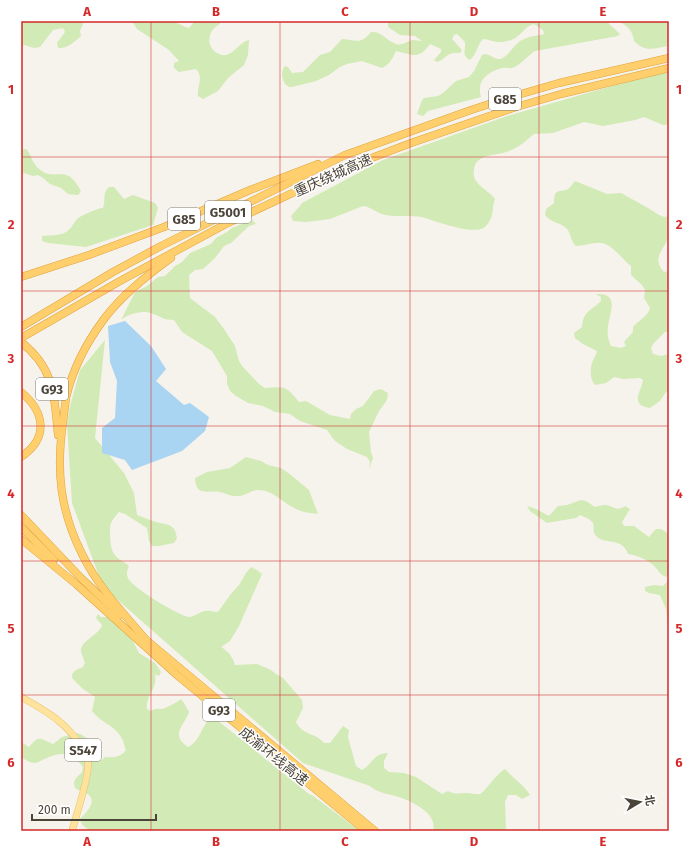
<svg xmlns="http://www.w3.org/2000/svg" width="690" height="852" font-family="'Fira Sans','Noto Sans SC',sans-serif">
	<rect width="100%" height="100%" fill="#f6f3ec"/>
	<g fill="#d2eab5">
		<path d="M21 21H84L80 31 81 36C74 42 67 49 58 48L57 43 65 32 63 28 53 30 40 47 34 48 21 44Z"/>
		<path d="M132 21H174L185 27 189 28 195 21H220V24C206 30 205 51 222 55 233 57 239 42 249 40L248 55 244 65 228 78 218 91 203 99 198 96C197 87 204 77 196 69L179 72 174 68V63L179 61 169 50 137 29Z"/>
		<path d="M389 21C406 21 422 24 438 21H608L609 24 620 34 618 36 535 51C529 54 520 66 512 68 509 69 506 67 502 68 488 72 476 80 481 97L428 111 423 116 417 114 422 100 424 98 438 96 443 93 456 81 469 77 474 71 482 55 486 54C490 55 493 58 498 59 506 60 514 44 522 40 529 36 537 36 544 34L543 30 534 24C524 26 521 37 511 40 505 42 498 43 492 41 489 40 487 39 483 39 477 45 477 54 470 60 461 55 466 50 465 42L457 34 454 35 452 39 462 50 460 53C457 53 455 53 453 53 446 54 443 61 437 62L434 60 441 52V49L430 44C418 60 414 55 396 51 393 58 389 65 382 68L362 61 347 64 340 67 329 75 316 81 292 87H289L285 84C282 78 280 72 285 66L288 67 292 73 303 72 320 55 330 52 342 39C356 40 361 45 371 32 381 31 386 40 394 43 401 47 406 42 412 40 416 40 419 41 422 41L415 36 400 35 388 27V23Z"/>
		<path d="M618 21H669V46C654 48 646 53 634 41 633 31 627 25 618 21Z"/>
		<path d="M669 67V124L663 125 644 117 635 120 603 126 584 122 553 133 534 134C526 141 519 147 509 151 498 156 475 153 474 170 473 174 474 179 477 182 481 188 490 192 495 199 491 210 495 217 485 227 474 236 435 221 422 217 410 215 397 217 385 215 377 213 371 207 363 206L330 219 306 222 293 221 291 216 300 206 302 203 383 160 507 116 661 72Z"/>
		<path d="M26 149C32 155 31 162 39 169 51 179 59 171 69 176 74 179 78 186 81 191L78 195 68 194 61 188 50 184 43 178 38 175 33 176 21 172V150Z"/>
		<path d="M575 181 607 194 621 193 648 208 659 215 664 217 669 216C669 222 670 229 669 235 666 248 650 258 664 272L669 271V332H665L653 344 651 348 653 354 661 356 669 354V391L666 392 660 401 650 408C629 405 641 392 643 380L640 378 623 379 614 377 606 383 595 385C590 380 590 370 592 363 593 359 596 356 597 351L583 344 575 338 574 333 582 327C583 311 591 311 601 301V297L596 294C621 293 609 313 608 327 607 334 608 340 611 346L621 348 626 346 624 342 633 332V327C638 321 649 315 650 308L644 298 645 290 642 285 631 275V266C623 260 611 243 601 243 593 242 585 246 576 246 570 241 572 235 567 229 561 222 550 223 545 215L546 209 554 203C554 187 560 193 568 189 570 188 573 183 575 181Z"/>
		<path d="M109 187H114L124 199 133 195 155 203 158 208 153 225 86 247 48 243 42 241V236C49 235 58 236 64 233 70 231 73 224 77 219 80 216 98 208 103 208 106 200 102 193 109 187Z"/>
		<path d="M252 220 256 224 249 226 231 243 224 246 215 258 203 269 195 270 189 275 190 298 215 317 224 329 235 346 239 361 243 367 259 384 265 388C285 387 285 385 299 402L306 401 330 415 350 419 351 414 356 409 363 406 374 391 381 389 388 393 387 400 379 411 369 432 371 452 373 458 369 469 370 462 367 457 347 449 335 441 327 430 300 421 290 414 275 412 263 406 248 403 236 396 230 391 227 384V376L212 351 182 332 174 320C162 320 163 317 153 314 143 309 128 314 121 320L135 292 147 286 158 277 165 276 175 266 182 262 190 253 211 244 216 238 227 232 232 228Z"/>
		<path d="M105 340 95 438 124 473 134 493 137 515C143 517 149 520 156 522 167 525 175 523 177 538L174 543 159 546H152L149 541 147 528 125 514 119 512C116 515 113 519 111 523 109 529 110 549 114 554 118 560 125 562 129 566 127 571 126 574 128 578 131 587 179 616 189 617 195 617 200 611 206 611 210 610 214 612 218 612L230 595 239 585 246 573 251 567 257 570 262 574 239 626 230 641 221 647C229 652 232 656 235 665L257 664 271 670 276 674 283 678 302 700 303 708 296 722C303 736 315 732 324 743H330L343 726 349 730 348 737 354 759 356 766 362 770C373 764 373 753 388 753L384 761V768L389 772 404 773 416 777 442 794 448 791C455 795 459 793 467 793 471 793 476 795 480 794 485 792 496 774 505 769 512 777 525 786 530 795L522 799 516 795H508L505 802 506 831H433C438 814 414 803 402 798 391 794 379 794 370 786L303 763 103 587 72 503 67 424 70 406 80 370Z"/>
		<path d="M246 457 261 461 268 465 281 468 291 475 309 490 318 514C310 513 301 512 294 508 282 502 273 490 258 490 251 490 245 496 238 496 231 497 226 493 220 492 207 490 196 497 195 478L207 472 230 468Z"/>
		<path d="M581 500 586 501 595 507C598 506 602 505 605 505 614 506 617 512 625 506L630 509 622 522 624 526H634L649 537 656 529H661L669 534V575L666 577C659 574 658 569 652 564 646 559 636 555 628 554 622 535 601 547 594 533 593 530 594 526 593 523L589 519 580 515 576 518 547 523 530 511 527 506 536 509 549 516 558 506 567 505Z"/>
		<polygon points="669,580 669,627 668,627 666,609 660,595 649,593 645,591 645,587 654,585 663,586"/>
		<path d="M98 614 101 617H112L131 637 139 653 155 663 161 672 159 676 155 674C158 689 145 695 147 709L151 711C156 708 157 709 162 709 168 707 176 703 181 699L184 703 189 712C185 725 169 734 188 747 201 741 201 725 212 717L217 720 309 794 312 795 360 831H90C85 827 81 825 80 819 85 814 97 803 89 795 85 792 79 791 75 788 72 779 77 778 82 772L83 767C72 753 62 751 47 758 43 759 40 762 35 763 30 763 26 760 21 757V742L29 747C39 735 39 738 53 744L57 741 62 737 77 733C88 736 98 750 102 760L105 757C113 758 121 757 126 750 124 746 124 741 121 737 115 726 100 722 92 711L95 697 83 689 72 678C72 670 77 670 83 667L85 663C84 659 81 654 81 650 81 641 100 634 102 625L96 618Z"/>
	</g>
	<polygon fill="#a9d4f2" points="125,321 151,346 166,369 156,381 184,405 190,403 209,417 205,431 182,451 132,470 125,460 102,453 102,428 115,418 117,381 110,362 108,326"/>
	<g fill="none" stroke-linecap="round" stroke-linejoin="round">
		<defs>
			<path id="primary" d="M21 697C46 711 72 725 84 753 86 756 88 759 88 762 90 775 76 816 72 831"/>
			<g id="highway">
				<polyline points="21,277 89,255 164,227 250,190 318,164"/>
				<polyline points="21,327 113,272 161,246 345,155 471,110 514,96 559,83 669,58"/>
				<polyline points="21,338 120,281 224,225 348,167 411,143 516,107 561,94 669,68"/>
				<path d="M21 342C55 369 54 395 58 435"/>
				<path d="M21 392C45 412 49 438 21 457"/>
				<polyline points="21,515 81,578 120,615"/>
				<polyline points="21,527 54,560"/>
				<polyline points="21,539 76,584 178,676 366,831"/>
				<polyline points="145,639 375,831"/>
				<path d="M147 641C124 614 98 587 82 554 60 510 56 471 63 422 64 414 65 406 66 398 72 371 87 342 104 319 122 295 146 276 171 258"/>
			</g>
		</defs>
		<use href="#primary" stroke="#e6c16a" stroke-width="7"/>
		<use href="#highway" stroke="#e0a43c" stroke-width="8"/>
		<use href="#primary" stroke="#ffe39c" stroke-width="6"/>
		<use href="#highway" stroke="#ffcf6e" stroke-width="7"/>
	</g>
	<path fill="none" stroke="#d62828" stroke-width="1" stroke-opacity="0.55" d="M151 21V831M280 21V831M410 21V831M539 21V831M21 157H669M21 291H669M21 426H669M21 561H669M21 695H669"/>
	<g text-anchor="middle" stroke-width="3" stroke-linejoin="round" paint-order="stroke">
		<g fill="#fff" stroke="#817c74" stroke-width="1">
			<rect x="489" y="88" width="32" height="22" rx="3"/>
			<rect x="205" y="201" width="46" height="22" rx="3"/>
			<rect x="168" y="208" width="32" height="22" rx="3"/>
			<rect x="36" y="378" width="32" height="22" rx="3"/>
			<rect x="203" y="699" width="32" height="22" rx="3"/>
			<rect x="65" y="739" width="36" height="22" rx="3"/>
		</g>
		<g font-size="13" font-weight="bold" fill="#4b4439">
			<text x="505" y="104">G85</text>
			<text x="228" y="217">G5001</text>
			<text x="184" y="224">G85</text>
			<text x="52" y="394">G93</text>
			<text x="219" y="715">G93</text>
			<text x="83" y="755">S547</text>
		</g>
		<g font-size="14" fill="#4b4439" stroke="#fff">
			<text transform="translate(333 175) rotate(-24)" y="5">重庆绕城高速</text>
			<text transform="translate(274 756) rotate(39)" y="5">成渝环线高速</text>
		</g>
	</g>
	<rect width="690" height="852" fill="none" stroke="#ffffff" stroke-width="44"/>
	<g transform="translate(640 802) rotate(80)" stroke="#ffffff" stroke-width="3" paint-order="stroke">
	<path d="M0-3L7 15L0 10L-7 15Z" fill="#4b4439"/>
	<text y="-6" font-size="11" font-weight="bold" text-anchor="middle" fill="#4b4439">北</text>
	</g>
	<path d="M32 814v6h124v-6" fill="none" stroke="#4b4439" stroke-width="2"/>
	<text x="38" y="814" font-size="12" fill="#4b4439" stroke="#ffffff" stroke-width="3" paint-order="stroke">200 m</text>
	<rect x="22" y="22" width="646" height="808" fill="none" stroke="#d62828" stroke-width="1.5"/>
	<g font-size="13" text-anchor="middle" font-weight="bold" fill="#d62828">
		<text x="87" y="16">A</text>
		<text x="216" y="16">B</text>
		<text x="345" y="16">C</text>
		<text x="474" y="16">D</text>
		<text x="603" y="16">E</text>
		<text x="11" y="94">1</text>
		<text x="679" y="94">1</text>
		<text x="11" y="229">2</text>
		<text x="679" y="229">2</text>
		<text x="11" y="363">3</text>
		<text x="679" y="363">3</text>
		<text x="11" y="498">4</text>
		<text x="679" y="498">4</text>
		<text x="11" y="633">5</text>
		<text x="679" y="633">5</text>
		<text x="11" y="767">6</text>
		<text x="679" y="767">6</text>
		<text x="87" y="846">A</text>
		<text x="216" y="846">B</text>
		<text x="345" y="846">C</text>
		<text x="474" y="846">D</text>
		<text x="603" y="846">E</text>
	</g>
</svg>
